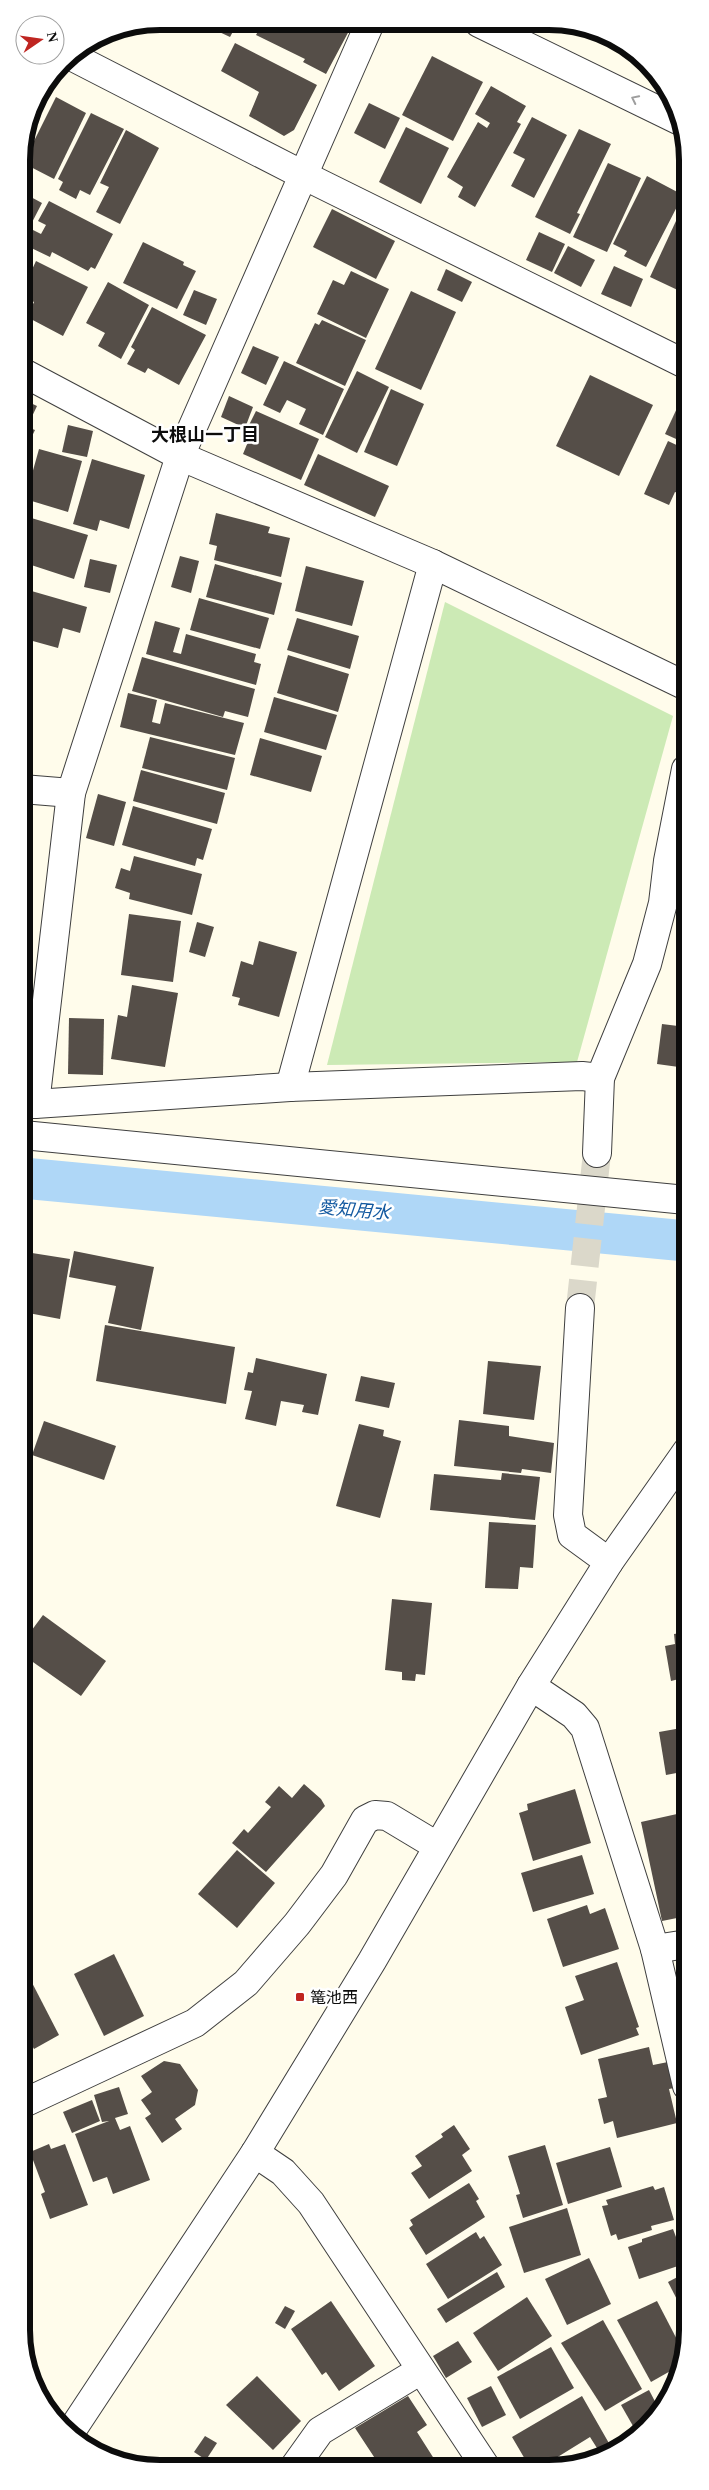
<svg xmlns="http://www.w3.org/2000/svg" width="709" height="2490" font-family="'Times New Roman','Noto Sans JP',serif">
	<rect width="100%" height="100%" fill="#fffceb"/>
	<polygon fill="#cceab5" points="445,602 673,716 577,1062 327,1065"/>
	<g fill="none" stroke-linecap="round" stroke-linejoin="round">
		<polyline stroke="#afd7f7" stroke-width="41" points="23,1178 686,1241"/>
	</g>
	<g fill="#554e48">
		<polygon points="198,22 238,22 230,37"/>
		<polygon points="263,22 348,22 350,29 326,74 303,62 305,59 256,35"/>
		<polygon points="235,43 317,85 294,130 284,136 249,116 259,92 221,71"/>
		<polygon points="432,56 483,82 453,141 402,115"/>
		<polygon points="491,86 526,106 517,122 521,124 475,207 458,197 463,187 447,177 478,122 487,128 490,123 475,114"/>
		<polygon points="39,93 48,98 23,147 35,99"/>
		<polygon points="56,97 86,113 54,179 23,163"/>
		<polygon points="369,103 400,118 385,149 354,133"/>
		<polygon points="91,113 124,129 90,195 80,190 76,199 59,190 63,182 58,179"/>
		<polygon points="532,117 567,135 534,198 511,186 525,159 513,153"/>
		<polygon points="406,127 449,148 421,204 379,182"/>
		<polygon points="579,129 611,144 577,213 580,214 570,234 535,217"/>
		<polygon points="126,130 159,148 120,224 96,212 109,187 100,183"/>
		<polygon points="608,163 641,178 607,252 573,237"/>
		<polygon points="647,176 683,195 646,267 624,256 627,251 613,244"/>
		<polygon points="22,185 32,191 29,196 42,203 26,234 22,232"/>
		<polygon points="49,201 113,234 95,269 91,267 88,271 52,252 50,257 25,245 33,230 41,234 46,225 38,221"/>
		<polygon points="682,208 685,210 684,293 650,277"/>
		<polygon points="332,209 395,241 376,279 313,247"/>
		<polygon points="539,232 565,244 552,272 526,260"/>
		<polygon points="143,242 184,262 183,265 196,271 177,309 123,283"/>
		<polygon points="568,246 595,260 581,287 554,273"/>
		<polygon points="36,261 88,287 63,336 27,317 34,302 22,296 22,291"/>
		<polygon points="614,266 643,279 631,307 601,294"/>
		<polygon points="446,269 472,282 462,302 437,290"/>
		<polygon points="351,271 389,289 366,338 317,314 333,280 344,285"/>
		<polygon points="108,282 149,305 121,359 98,346 105,333 86,323"/>
		<polygon points="194,290 217,299 206,325 183,315"/>
		<polygon points="411,291 456,312 421,390 375,369"/>
		<polygon points="152,307 206,335 179,385 148,368 145,373 127,364 135,350 131,347"/>
		<polygon points="322,320 366,340 345,386 296,363 315,323 319,325"/>
		<polygon points="253,346 279,357 266,385 241,373"/>
		<polygon points="284,361 344,389 323,435 299,424 306,409 287,400 280,413 263,405"/>
		<polygon points="357,371 389,387 357,453 325,437"/>
		<polygon points="590,375 653,405 619,476 556,446"/>
		<polygon points="391,389 424,404 397,466 364,452"/>
		<polygon points="685,391 685,443 665,434"/>
		<polygon points="229,396 253,407 245,428 221,417"/>
		<polygon points="22,399 37,406 27,427 35,430 22,457"/>
		<polygon points="256,411 319,439 301,480 243,454 252,432 247,429"/>
		<polygon points="68,425 93,431 87,457 62,452"/>
		<polygon points="668,441 685,449 686,496 675,492 669,505 644,494"/>
		<polygon points="39,449 82,461 68,512 25,499"/>
		<polygon points="318,454 389,486 375,517 304,485"/>
		<polygon points="92,459 145,475 129,529 100,520 97,531 73,524"/>
		<polygon points="216,513 270,527 268,533 290,538 281,577 214,560 217,546 209,544"/>
		<polygon points="28,517 88,535 74,579 22,562 22,537"/>
		<polygon points="180,556 199,561 191,593 171,587"/>
		<polygon points="90,559 117,565 110,593 84,587"/>
		<polygon points="215,564 282,583 274,615 206,597"/>
		<polygon points="306,566 364,581 352,626 295,611"/>
		<polygon points="28,590 87,607 80,633 63,628 58,648 22,638 22,611"/>
		<polygon points="199,598 269,618 260,649 190,630"/>
		<polygon points="297,618 359,636 350,669 287,650"/>
		<polygon points="155,621 180,628 173,652 181,654 186,634 256,654 254,662 261,664 256,685 146,654"/>
		<polygon points="288,655 349,674 338,712 277,693"/>
		<polygon points="142,657 255,689 248,717 225,711 223,717 132,691"/>
		<polygon points="128,693 157,700 152,722 160,724 165,703 244,723 235,755 120,727"/>
		<polygon points="274,697 337,715 326,750 264,732"/>
		<polygon points="150,737 235,758 227,790 142,768"/>
		<polygon points="260,738 322,756 311,792 250,775"/>
		<polygon points="141,770 225,793 217,824 133,801"/>
		<polygon points="98,794 126,802 114,846 86,838"/>
		<polygon points="133,806 212,829 203,860 197,858 195,866 122,845"/>
		<polygon points="22,842 32,842 30,904 22,904"/>
		<polygon points="134,856 202,874 192,915 129,899 130,893 115,888 121,868 130,871"/>
		<polygon points="129,914 181,921 173,982 121,975"/>
		<polygon points="197,922 214,927 205,957 189,952"/>
		<polygon points="259,941 297,952 279,1017 238,1005 240,998 232,996 241,961 253,965"/>
		<polygon points="132,985 178,993 165,1067 111,1059 118,1015 127,1017"/>
		<polygon points="69,1018 104,1019 103,1075 68,1074"/>
		<polygon points="662,1024 686,1027 686,1068 657,1064"/>
		<polygon points="74,1251 154,1267 141,1330 108,1323 116,1286 69,1277"/>
		<polygon points="32,1253 70,1259 60,1319 23,1312"/>
		<polygon points="105,1325 235,1347 226,1404 96,1381"/>
		<polygon points="256,1358 327,1374 318,1415 302,1412 304,1405 281,1401 276,1426 245,1419 252,1391 244,1390 248,1372 253,1373"/>
		<polygon points="488,1361 541,1366 534,1420 483,1414"/>
		<polygon points="361,1376 395,1383 389,1408 355,1401"/>
		<polygon points="23,1413 31,1414 24,1449 23,1448"/>
		<polygon points="459,1420 509,1426 509,1436 554,1443 551,1473 522,1469 521,1473 454,1466"/>
		<polygon points="44,1421 116,1446 104,1480 32,1455"/>
		<polygon points="359,1424 384,1430 383,1436 401,1441 380,1518 336,1506"/>
		<polygon points="502,1473 540,1477 535,1520 430,1510 434,1474 501,1480"/>
		<polygon points="489,1522 536,1525 533,1568 520,1567 518,1589 485,1588"/>
		<polygon points="392,1599 432,1603 425,1675 416,1674 415,1681 402,1680 402,1672 385,1670"/>
		<polygon points="43,1615 106,1661 81,1696 23,1655 23,1642"/>
		<polygon points="687,1632 687,1716 686,1716 679,1679 671,1681 665,1646 675,1644 674,1634"/>
		<polygon points="687,1727 687,1771 666,1775 659,1732"/>
		<polygon points="304,1784 321,1799 325,1806 266,1872 232,1843 244,1829 248,1833 271,1807 265,1802 279,1786 292,1798"/>
		<polygon points="575,1789 591,1843 533,1861 519,1813 528,1810 527,1804"/>
		<polygon points="686,1812 687,1916 662,1921 641,1822"/>
		<polygon points="237,1850 275,1883 237,1928 198,1894"/>
		<polygon points="582,1855 594,1894 533,1912 521,1873"/>
		<polygon points="587,1905 590,1914 605,1908 619,1949 563,1967 547,1919"/>
		<polygon points="114,1954 144,2016 104,2036 74,1974"/>
		<polygon points="617,1962 639,2027 636,2028 639,2035 581,2055 565,2007 584,2000 575,1976"/>
		<polygon points="27,1973 59,2035 34,2049 24,2032 23,1975"/>
		<polygon points="649,2047 653,2065 668,2062 674,2088 669,2089 677,2123 617,2138 613,2121 604,2124 598,2099 607,2097 598,2059"/>
		<polygon points="164,2061 180,2064 198,2090 195,2105 175,2119 182,2129 162,2143 145,2118 151,2114 141,2100 152,2092 141,2076"/>
		<polygon points="119,2087 128,2114 115,2118 120,2130 130,2126 150,2180 113,2194 107,2177 93,2182 75,2134 109,2121 102,2122 94,2095"/>
		<polygon points="92,2100 100,2121 72,2133 63,2112"/>
		<polygon points="454,2125 470,2149 462,2155 472,2171 429,2199 411,2173 422,2166 415,2156 443,2137 441,2134"/>
		<polygon points="49,2144 51,2149 65,2144 88,2205 50,2219 41,2194 45,2192 30,2152"/>
		<polygon points="545,2145 563,2205 523,2218 516,2195 520,2194 508,2156"/>
		<polygon points="610,2147 622,2187 568,2204 556,2163"/>
		<polygon points="469,2183 479,2199 476,2201 485,2217 426,2255 409,2228 413,2225 410,2220"/>
		<polygon points="653,2186 655,2190 664,2187 674,2220 651,2226 652,2230 618,2240 616,2234 611,2236 602,2206 608,2205 606,2200"/>
		<polygon points="567,2208 581,2255 524,2273 509,2227"/>
		<polygon points="673,2229 676,2237 687,2233 687,2263 639,2279 628,2247 642,2242 642,2239"/>
		<polygon points="476,2232 480,2239 484,2236 502,2265 448,2299 426,2264"/>
		<polygon points="589,2258 611,2304 567,2325 545,2279"/>
		<polygon points="497,2272 505,2287 446,2323 437,2309"/>
		<polygon points="687,2272 687,2319 668,2282"/>
		<polygon points="527,2297 552,2336 498,2371 473,2333"/>
		<polygon points="331,2301 375,2366 339,2391 326,2372 322,2375 291,2329"/>
		<polygon points="657,2301 684,2353 681,2365 651,2382 617,2320"/>
		<polygon points="285,2306 295,2311 285,2329 275,2323"/>
		<polygon points="603,2320 642,2389 605,2411 561,2343"/>
		<polygon points="458,2341 472,2362 446,2378 433,2356"/>
		<polygon points="551,2347 574,2388 520,2419 497,2377"/>
		<polygon points="680,2373 677,2383 674,2388 669,2379"/>
		<polygon points="257,2376 301,2421 273,2450 226,2405"/>
		<polygon points="491,2386 506,2415 482,2427 467,2398"/>
		<polygon points="649,2390 660,2411 653,2422 637,2433 621,2405"/>
		<polygon points="408,2396 427,2425 417,2432 438,2465 380,2466 355,2428"/>
		<polygon points="582,2396 614,2452 602,2456 590,2437 556,2458 560,2466 529,2466 512,2437"/>
		<polygon points="205,2436 217,2443 206,2460 194,2452"/>
	</g>
	<g fill="none" stroke-linecap="round" stroke-linejoin="round">
		<polyline stroke="#dbd8ca" stroke-width="28" stroke-dasharray="28 14" stroke-linecap="butt" points="580,1308 597,1153"/>
		<defs>
			<g id="minor">
				<polyline points="479,23 678,120"/>
				<polyline points="71,56 303,175 685,364"/>
				<polyline points="22,372 180,456 433,564 686,686"/>
				<polyline points="22,789 71,793"/>
				<polyline points="290,1087 433,564"/>
				<polyline points="23,1102 35,1104 290,1087 582,1076 600,1078"/>
				<polyline points="35,1104 71,793 180,456 370,23"/>
				<polyline points="23,1135 686,1200"/>
				<polyline points="597,1153 600,1078 647,964 663,903 668,861 686,769"/>
				<polyline points="580,1308 568,1515 572,1535 609,1562"/>
				<polyline points="531,1686 574,1715 585,1728 655,1949 687,2086"/>
				<polyline points="655,1949 687,1944"/>
				<polyline points="24,2103 195,2023 246,1983 297,1924 334,1875 365,1820 375,1815 387,1816 437,1846"/>
				<polyline points="255,2153 283,2172 311,2203 485,2466"/>
				<polyline points="295,2466 320,2431 421,2370"/>
			</g>
			<polyline id="tertiary" points="70,2433 255,2153 372,1961 531,1686 609,1562 687,1451"/>
		</defs>
		<use href="#minor" stroke="#3f3f3f" stroke-width="30"/>
		<use href="#tertiary" stroke="#3f3f3f" stroke-width="30"/>
		<use href="#minor" stroke="#fff" stroke-width="28"/>
		<use href="#tertiary" stroke="#fff" stroke-width="28"/>
	</g>
	<defs><path id="oneway-chevron" d="M-2-3.5L2.5 0L-2 3.5" fill="none" stroke-width="1.6" stroke-linecap="round" stroke-linejoin="round" transform="scale(1.25)"/></defs>
	<use stroke="#9e9e9e" href="#oneway-chevron" transform="translate(635 99) rotate(-154)"/>
	<rect fill="#bf2521" stroke="#fff" stroke-width="2" x="295" y="1992" width="10" height="10" rx="2.5"/>
	<g text-anchor="middle" stroke-width="5" stroke-linejoin="round" paint-order="stroke">
		<g font-size="16" fill="#0c0c0c" stroke="#fff" text-anchor="start">
			<text x="310" y="2003">篭池西</text>
		</g>
		<g font-size="18" font-weight="bold" fill="#0c0c0c" stroke="#fff">
			<text x="205" y="441">大根山一丁目</text>
		</g>
		<g font-size="18" font-style="italic" fill="#1359a0" stroke="#fff">
			<text transform="translate(354 1210) rotate(5)" y="6">愛知用水</text>
		</g>
	</g>
	<path d="M0 0H709V2490H0ZM160 30H549A130 130 0 0 1 679 160V2330A130 130 0 0 1 549 2460H160A130 130 0 0 1 30 2330V160A130 130 0 0 1 160 30Z" fill="#fff" fill-rule="evenodd"/>
	<path fill="none" stroke="#0c0c0c" stroke-width="6" d="M160 30H549A130 130 0 0 1 679 160V2330A130 130 0 0 1 549 2460H160A130 130 0 0 1 30 2330V160A130 130 0 0 1 160 30Z"/>
	<g transform="translate(40 40) rotate(77)"><circle r="24" fill="#ffffff" stroke="#9e9e9e"/>
	<path d="M0-4L9 19L0 12L-9 19Z" fill="#bf2521"/>
	<text y="-8" font-size="14" font-weight="bold" text-anchor="middle" fill="#0c0c0c">N</text>
	</g>
</svg>
